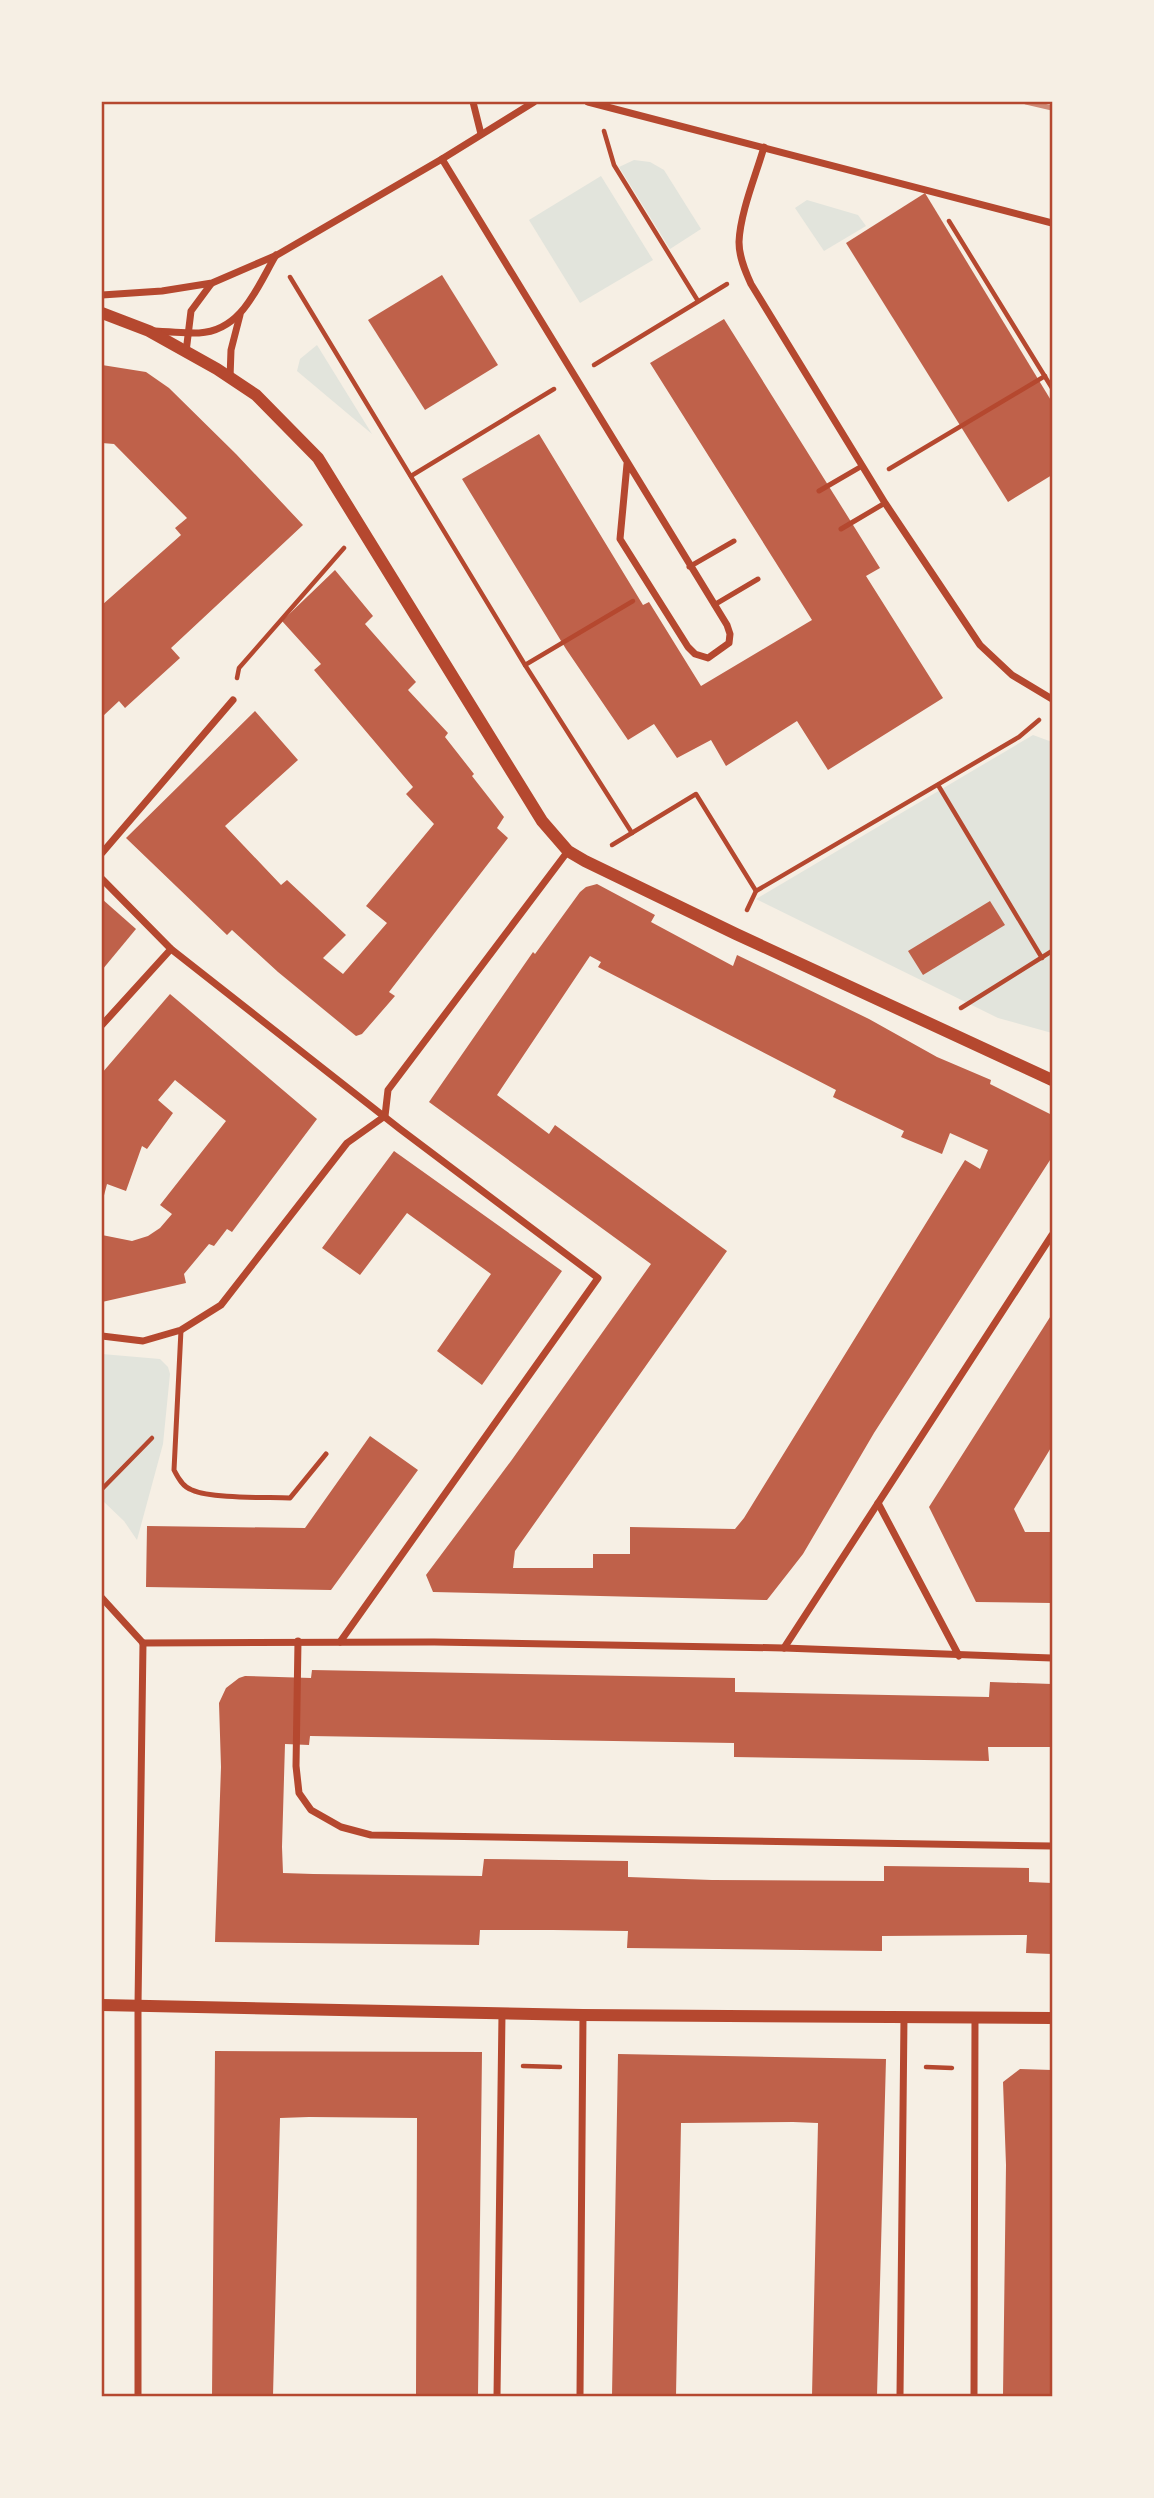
<svg xmlns="http://www.w3.org/2000/svg" width="1154" height="2498" font-family="'Roboto Condensed',sans-serif">
	<rect width="100%" height="100%" fill="#f6efe4"/>
	<g fill="#e2e4dc">
		<polygon points="634,160 650,162 664,170 701,229 670,249 619,167"/>
		<polygon points="601,176 653,260 580,303 529,220"/>
		<polygon points="807,200 858,215 866,226 824,251 795,208"/>
		<polygon points="317,345 372,434 297,371 300,359"/>
		<polygon points="1033,735 1052,742 1052,1033 998,1018 756,899"/>
		<polygon points="102,1354 160,1359 168,1367 170,1374 163,1444 137,1540 124,1521 102,1500"/>
	</g>
	<g fill="#bf614a" fill-rule="evenodd">
		<polygon points="925,193 1052,402 1052,475 1008,502 846,243"/>
		<polygon points="442,275 498,365 425,410 368,320"/>
		<polygon points="724,319 880,568 866,576 943,698 828,770 797,721 726,766 711,740 677,758 654,724 628,740 566,649 462,479 539,434 643,605 649,602 701,686 812,620 650,363"/>
		<polygon points="102,365 146,372 169,388 236,454 303,525 171,648 180,658 125,708 119,701 102,717 102,605 181,535 175,528 187,518 114,444 102,443"/>
		<polygon points="335,570 373,616 365,624 416,682 408,690 448,733 445,737 474,774 472,776 504,817 497,828 508,838 389,992 395,996 362,1034 356,1036 278,972 232,930 227,935 126,838 255,711 298,760 225,826 281,885 287,880 346,935 323,958 343,974 387,923 366,906 434,824 406,794 413,787 314,670 321,664 282,621"/>
		<path d="M597 884 655 915 651 922 733 966 737 955 869 1019 937 1057 991 1080 990 1084 1052 1115V1157L874 1433 803 1554 767 1600 433 1592 426 1575 511 1461 651 1264 429 1102 533 952 535 954 580 892 586 887ZM590 956 601 962 598 967 836 1090 833 1097 904 1131 901 1137 942 1154 950 1133 988 1150 980 1169 965 1160 744 1518 735 1529 630 1527V1554H593V1568H513L515 1551 727 1251 555 1125 549 1134 497 1095Z"/>
		<polygon points="102,899 136,929 102,970"/>
		<polygon points="990,901 1005,925 923,975 908,951"/>
		<polygon points="170,994 317,1119 232,1232 227,1229 214,1246 209,1244 184,1274 186,1283 102,1302 102,1235 132,1241 148,1236 160,1228 172,1214 160,1205 226,1121 175,1080 158,1100 173,1113 147,1149 142,1146 126,1191 107,1184 102,1203 102,1073"/>
		<polygon points="394,1151 562,1271 482,1385 437,1351 491,1274 407,1213 360,1275 322,1248"/>
		<polygon points="1052,1314 1052,1446 1014,1509 1025,1532 1052,1532 1052,1603 976,1602 929,1507"/>
		<polygon points="370,1436 418,1470 331,1590 146,1587 147,1526 305,1528"/>
		<polygon points="312,1670 735,1678 735,1692 989,1697 990,1682 1052,1684 1052,1747 988,1747 989,1761 734,1757 734,1743 310,1736 309,1745 285,1744 282,1847 283,1873 313,1874 482,1876 484,1859 628,1861 628,1877 712,1880 884,1881 884,1866 1029,1868 1029,1882 1052,1883 1052,1954 1026,1953 1027,1935 882,1936 882,1951 627,1948 628,1931 553,1930 480,1930 479,1945 215,1942 221,1767 219,1703 226,1688 239,1678 245,1676 311,1678"/>
		<polygon points="215,2051 482,2052 478,2396 416,2396 417,2118 309,2117 280,2118 273,2396 212,2396"/>
		<polygon points="618,2054 886,2059 877,2396 812,2396 818,2123 793,2122 681,2123 676,2396 612,2396"/>
		<polygon points="1020,2069 1052,2070 1052,2396 1003,2396 1006,2165 1003,2082"/>
	</g>
	<g fill="none" stroke-linecap="round" stroke-linejoin="round">
		<g stroke="#b5482f" stroke-width="4.5">
			<polyline points="604,131 614,165 698,301"/>
			<polyline points="949,221 1052,388"/>
			<polyline points="290,277 525,665 632,833"/>
			<polyline points="594,365 727,284"/>
			<polyline points="889,469 1045,376"/>
			<polyline points="411,476 554,389"/>
			<polyline points="525,665 633,601"/>
			<polyline points="237,678 239,668 344,548"/>
			<polyline points="938,785 1042,958"/>
			<polyline points="612,845 696,794 756,891"/>
			<polyline points="747,910 756,891 1019,737 1039,720"/>
			<polyline points="961,1008 1052,951"/>
			<polyline points="102,1489 152,1438"/>
			<polyline points="523,2066 560,2067"/>
			<polyline points="926,2067 952,2068"/>
		</g>
		<g stroke="#b5482f" stroke-width="5">
			<polyline points="819,491 862,466"/>
			<polyline points="841,529 885,503"/>
			<polyline points="689,567 734,541"/>
			<polyline points="714,605 758,579"/>
			<path d="M181 1330 174 1470C178 1478 183 1487 192 1490 212 1499 266 1497 290 1498L326 1454"/>
		</g>
		<g stroke="#b5482f" stroke-width="7">
			<polyline points="473,102 481,134"/>
			<polyline points="588,102 1052,223"/>
			<path d="M764 147C756 175 740 213 739 242 739 257 745 271 751 284L885 503 980 645 1012 675 1052 699"/>
			<polyline points="442,159 727,625 730,634 729,643 708,658 695,654 688,647 620,539 627,464"/>
			<polyline points="102,295 162,291 212,283 277,255 442,159 534,102"/>
			<path d="M155 331C170 332 185 333 199 333 242 331 257 287 276 255"/>
			<polyline points="186,352 191,311 211,284"/>
			<polyline points="230,378 231,350 240,315"/>
			<polyline points="102,853 233,700"/>
			<polyline points="102,879 171,949 400,1129 598,1278 340,1642"/>
			<polyline points="102,1025 171,949"/>
			<polyline points="102,1336 143,1341 181,1330 221,1305 347,1143 385,1116 388,1090 568,851"/>
			<polyline points="878,1503 959,1656"/>
			<polyline points="102,1598 143,1643"/>
			<polyline points="298,1641 296,1766 299,1793 311,1810 341,1827 371,1835 1052,1846"/>
			<polyline points="143,1643 434,1642 784,1648 1052,1658"/>
			<polyline points="784,1648 1052,1235"/>
			<polyline points="138,2396 138,2005 143,1643"/>
			<polyline points="497,2396 502,2014"/>
			<polyline points="580,2396 583,2015"/>
			<polyline points="900,2396 904,2017"/>
			<polyline points="974,2396 975,2017"/>
		</g>
		<g stroke="#b5482f" stroke-width="12">
			<polyline points="102,313 149,331 217,369 256,395 318,458 542,821 568,851 585,861 736,934 1052,1080"/>
			<polyline points="102,2005 583,2015 1052,2018"/>
		</g>
		<polyline stroke="#cf8b77" stroke-width="5" points="1026,102 1052,108"/>
	</g>
	<rect width="1154" height="2498" fill="none" stroke="#f6efe4" stroke-width="206"/>
	<rect x="103" y="103" width="948" height="2292" fill="none" stroke="#b5482f" stroke-width="2.5"/>
</svg>
